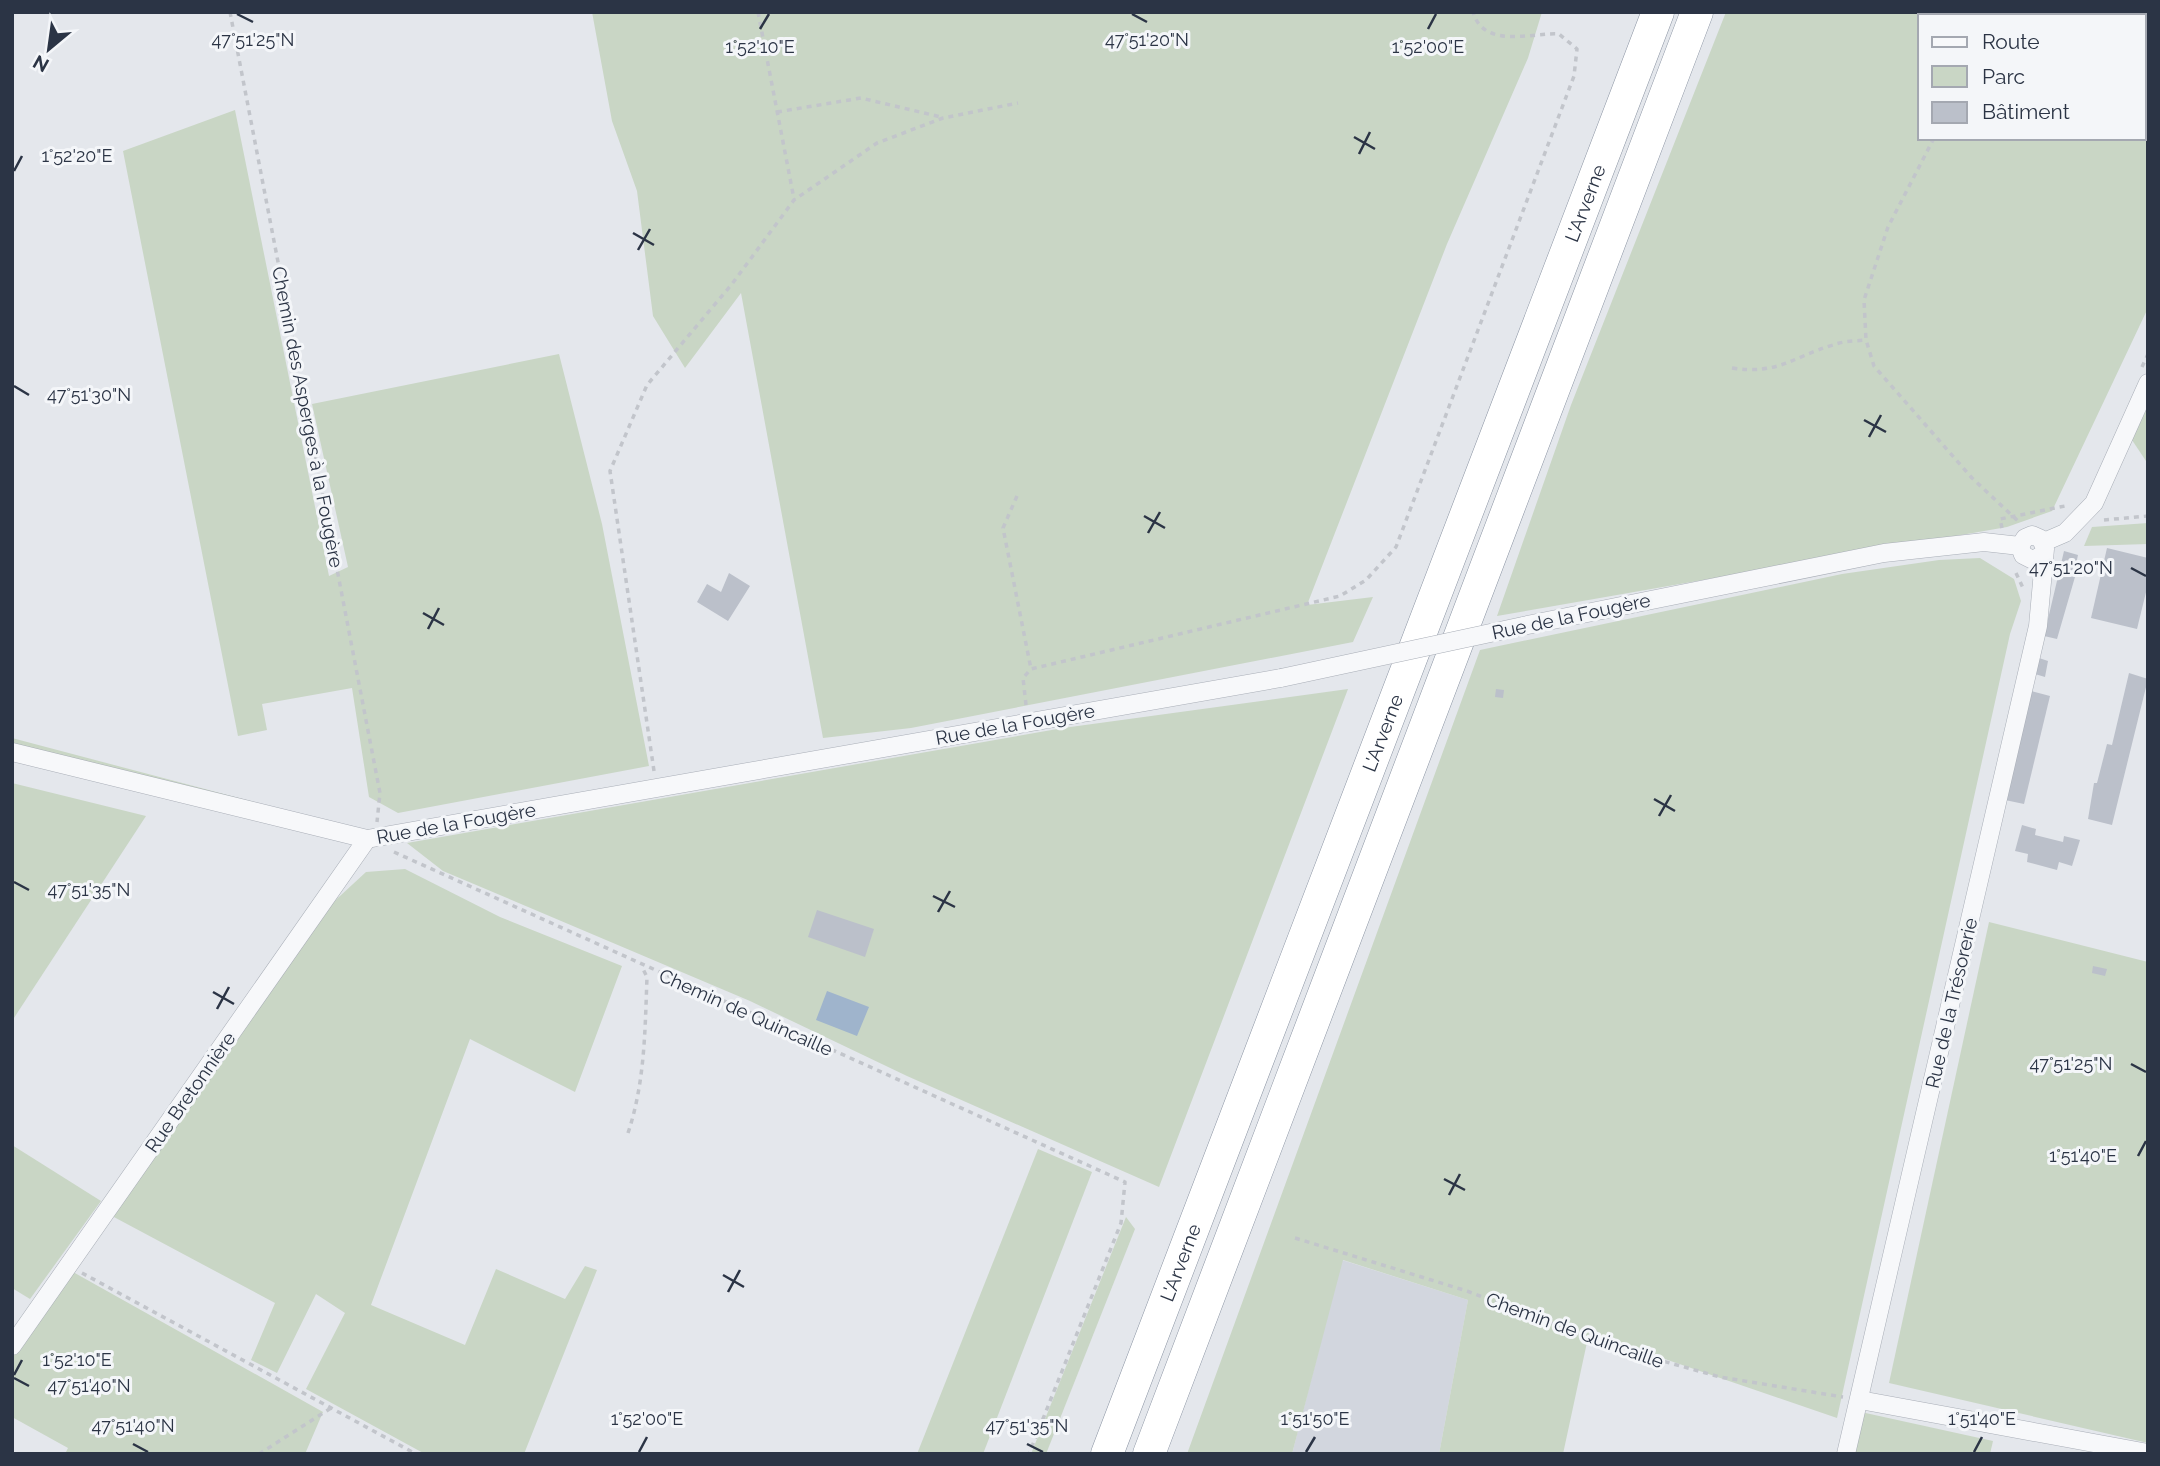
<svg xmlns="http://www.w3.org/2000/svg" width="2160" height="1466" font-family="Raleway,sans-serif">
	<rect width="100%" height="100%" fill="#e4e7ec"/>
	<polygon fill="#d2d6de" points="1342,1260 1468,1300 1439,1454 1292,1454"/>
	<g fill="#c9d6c5" fill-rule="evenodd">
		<polygon points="592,12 1542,12 1528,58 1447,244 1307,605 1373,597 1353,642 911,728 823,738 741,293 685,368 653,316 637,191 612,121"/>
		<path d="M1726 12H2148V308L2052 511 2007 527 1497 616 1571 405ZM1920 16H2144V138H1920Z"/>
		<polygon points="235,110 329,576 348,567 312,404 559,354 602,524 649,766 398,813 369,797 352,688 262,704 267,730 238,736 123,151"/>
		<polygon points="2148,406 2148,464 2132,440"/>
		<polygon points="2148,523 2148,544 2084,546 2092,527"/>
		<polygon points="1980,558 2014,579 2021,601 2010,634 1837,1418 1589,1333 1563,1454 1439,1454 1468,1300 1343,1260 1292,1454 1187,1454 1480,650 1842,574 1939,560"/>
		<polygon points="1348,689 1159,1187 907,1076 750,1001 443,871 407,843 1063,728"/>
		<polygon points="12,738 322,820 12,744"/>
		<polygon points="12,783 146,816 12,1021"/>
		<polygon points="405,869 500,917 622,966 575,1092 470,1039 371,1305 465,1345 496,1269 565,1299 585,1266 597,1270 524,1454 425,1454 306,1389 345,1313 316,1294 277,1373 251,1360 275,1303 112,1216 327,908 366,872"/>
		<polygon points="1989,922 2148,962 2148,1443 1889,1383"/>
		<polygon points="12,1145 101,1201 30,1299 12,1288"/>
		<polygon points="1038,1149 1092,1172 983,1454 917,1454"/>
		<polygon points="1126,1217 1135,1229 1046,1454 1031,1454"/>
		<polygon points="73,1272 323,1412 305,1454 65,1454 68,1448 12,1417 12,1357"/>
		<polygon points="1861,1412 1993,1441 1990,1454 1851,1454"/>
	</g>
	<polygon fill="#9fb4cc" points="827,991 869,1007 857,1036 816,1020"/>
	<g fill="#bbc0ca">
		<polygon points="2107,548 2148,558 2148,584 2137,629 2091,618"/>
		<polygon points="2064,551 2078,555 2075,569 2066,567 2077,570 2057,639 2044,636"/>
		<polygon points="729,573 750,586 728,621 697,602 707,584 721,592"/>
		<polygon points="2039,658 2048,661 2045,677 2035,674"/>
		<polygon points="2129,673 2148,679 2112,825 2088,819 2094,783 2097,783 2107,744 2112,745"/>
		<polygon points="1496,689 1504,690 1503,698 1495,697"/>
		<polygon points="2031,691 2050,696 2024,804 2005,800"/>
		<polygon points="2022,825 2036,829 2035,835 2063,842 2064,836 2080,840 2072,866 2059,862 2057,870 2027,862 2028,854 2015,851"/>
		<polygon points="817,910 874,929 865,957 808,937"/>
		<polygon points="2093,966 2107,969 2105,976 2092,973"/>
	</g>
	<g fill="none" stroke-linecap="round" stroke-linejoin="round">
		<defs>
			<g id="minor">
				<polyline points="2044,542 2065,533 2094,503 2148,383"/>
				<polyline points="1523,626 1884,553 1984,542 2020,546"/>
				<polyline points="12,752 367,839 1281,678"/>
				<polyline points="12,1346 367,839"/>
				<polyline points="1860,1400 2148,1453"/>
				<polyline points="1846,1454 2038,626 2045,549 2041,539 2032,535 2025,538 2020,546 2023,555 2033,560 2042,555 2045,549"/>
			</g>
			<g id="motorway">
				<path id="s1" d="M1107 1454 1658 12"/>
				<polyline points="1149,1454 1697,12"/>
			</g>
		</defs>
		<use href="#minor" stroke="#a9aeb7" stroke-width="19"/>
		<use href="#motorway" stroke="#8b94a3" stroke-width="33"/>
		<g stroke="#c2c5cb" stroke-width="3.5" stroke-dasharray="5 5" stroke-linecap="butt">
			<polyline points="230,12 380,793 377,822"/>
			<polyline points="758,12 794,199"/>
			<polyline points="1996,16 1997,12"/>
			<polyline points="777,112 861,98 941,117"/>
			<polyline points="1934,138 1888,227 1864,300 1866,340 1874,366 1972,478 2018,521"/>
			<polyline points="2142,367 2148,354"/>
			<path d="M1732 368C1779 375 1792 357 1833 345 1843 341 1855 341 1866 340"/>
			<polyline points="1017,496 1003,528 1031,669"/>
			<polyline points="2104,520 2148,516"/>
			<polyline points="2002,528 2000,519 2065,506"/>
			<polyline points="2016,573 2023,588"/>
			<path d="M1026 705 1023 678 1031 669 1340 596 1366 580 1396 547 1574 76 1577 49 1559 34C1533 32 1484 50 1473 12"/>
			<polyline points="654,771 610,471 647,385 732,284 794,200 877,143 943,118 1018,103"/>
			<polyline points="394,852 1125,1182 1121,1223 1029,1454"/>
			<path d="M628 1133C645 1082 645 1030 647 977L642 967"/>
			<polyline points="1295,1238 1467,1291 1616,1348 1720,1377 1843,1397"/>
			<polyline points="82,1273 416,1454"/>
			<polyline points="259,1454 331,1408"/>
		</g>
		<use href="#minor" stroke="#f7f8fa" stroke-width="18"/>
		<use href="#motorway" stroke="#fff" stroke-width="32"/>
		<defs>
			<polyline id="minor-bridge" points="1281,678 1523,626"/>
		</defs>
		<use href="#minor-bridge" stroke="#a9aeb7" stroke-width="19" stroke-linecap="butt"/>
		<use href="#minor-bridge" stroke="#f7f8fa" stroke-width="18"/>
	</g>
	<path fill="none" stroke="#2b3445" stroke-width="2.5" d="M237 14 253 22M1132 14 1147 22M760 29 769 14M1428 29 1436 14M1354 137 1375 149M1359 154 1370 132M14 171 22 156M633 233 654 245M638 250 650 229M14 386 29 395M1864 420 1886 432M1869 437 1881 415M1144 516 1165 528M1148 533 1160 512M2131 568 2146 576M423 613 444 625M428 629 439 608M1654 799 1675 811M1659 816 1671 795M14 882 29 890M933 896 955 907M938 912 950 891M213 992 234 1004M217 1009 229 987M2131 1064 2146 1072M2138 1156 2146 1141M1444 1179 1465 1190M1449 1195 1460 1174M723 1275 744 1287M728 1292 740 1270M14 1375 22 1360M14 1378 29 1386M133 1444 148 1452M1027 1444 1043 1452M639 1452 647 1437M1306 1452 1315 1437M1974 1452 1982 1437"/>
	<g text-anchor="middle" stroke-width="6" stroke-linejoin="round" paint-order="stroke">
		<g font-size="19" fill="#2b3445" stroke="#f4f6f9">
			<text dy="7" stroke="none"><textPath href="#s1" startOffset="1339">L'Arverne</textPath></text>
			<text transform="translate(308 417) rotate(79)" y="7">Chemin des Asperges à la Fougère</text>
			<text transform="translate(1571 616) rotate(-12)" y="7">Rue de la Fougère</text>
			<text transform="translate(1015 724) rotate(-10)" y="7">Rue de la Fougère</text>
			<text dy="7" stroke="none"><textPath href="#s1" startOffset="772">L'Arverne</textPath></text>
			<text transform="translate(456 823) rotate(-10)" y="7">Rue de la Fougère</text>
			<text transform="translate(1951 1003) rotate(-77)" y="7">Rue de la Trésorerie</text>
			<text transform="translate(746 1012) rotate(24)" y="7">Chemin de Quincaille</text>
			<text transform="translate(190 1092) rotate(-55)" y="7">Rue Bretonnière</text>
			<text dy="7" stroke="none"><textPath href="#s1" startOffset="205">L'Arverne</textPath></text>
			<text transform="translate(1575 1330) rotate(20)" y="7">Chemin de Quincaille</text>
		</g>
	</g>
	<g font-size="18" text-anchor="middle" fill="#2b3445" stroke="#f4f6f9" stroke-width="6" stroke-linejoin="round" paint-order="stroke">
		<text x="1147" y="46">47°51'20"N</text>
		<text x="253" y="46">47°51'25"N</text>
		<text x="760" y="53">1°52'10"E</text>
		<text x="1428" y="53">1°52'00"E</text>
		<text x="77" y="162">1°52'20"E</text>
		<text x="89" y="401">47°51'30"N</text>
		<text x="2071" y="574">47°51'20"N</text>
		<text x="89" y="896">47°51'35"N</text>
		<text x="2071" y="1070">47°51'25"N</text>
		<text x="2083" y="1162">1°51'40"E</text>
		<text x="77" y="1366">1°52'10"E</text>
		<text x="89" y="1392">47°51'40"N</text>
		<text x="647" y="1425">1°52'00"E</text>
		<text x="1315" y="1425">1°51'50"E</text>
		<text x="1982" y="1425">1°51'40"E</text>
		<text x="133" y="1432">47°51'40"N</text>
		<text x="1027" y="1432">47°51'35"N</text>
	</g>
	<rect width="2160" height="1466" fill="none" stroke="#2b3445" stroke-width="28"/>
	<rect x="1918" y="14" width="228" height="126" fill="#f4f6f9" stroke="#a4a8b1" stroke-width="2"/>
	<rect x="1932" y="37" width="35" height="10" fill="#f7f8fa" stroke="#a4a8b1" stroke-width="2"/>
	<text x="1982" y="49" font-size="21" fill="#2b3445">Route</text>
	<rect x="1932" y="66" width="35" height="21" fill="#c9d6c5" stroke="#a4a8b1" stroke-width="2"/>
	<text x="1982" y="84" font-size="21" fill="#2b3445">Parc</text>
	<rect x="1932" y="102" width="35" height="21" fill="#bbc0ca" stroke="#a4a8b1" stroke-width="2"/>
	<text x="1982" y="119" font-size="21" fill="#2b3445">Bâtiment</text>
	<g transform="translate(49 49) rotate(209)" stroke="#f4f6f9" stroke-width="5" paint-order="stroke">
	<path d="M0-5L12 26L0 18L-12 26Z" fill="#2b3445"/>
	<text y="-10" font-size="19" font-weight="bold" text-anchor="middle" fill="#2b3445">N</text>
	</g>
</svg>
